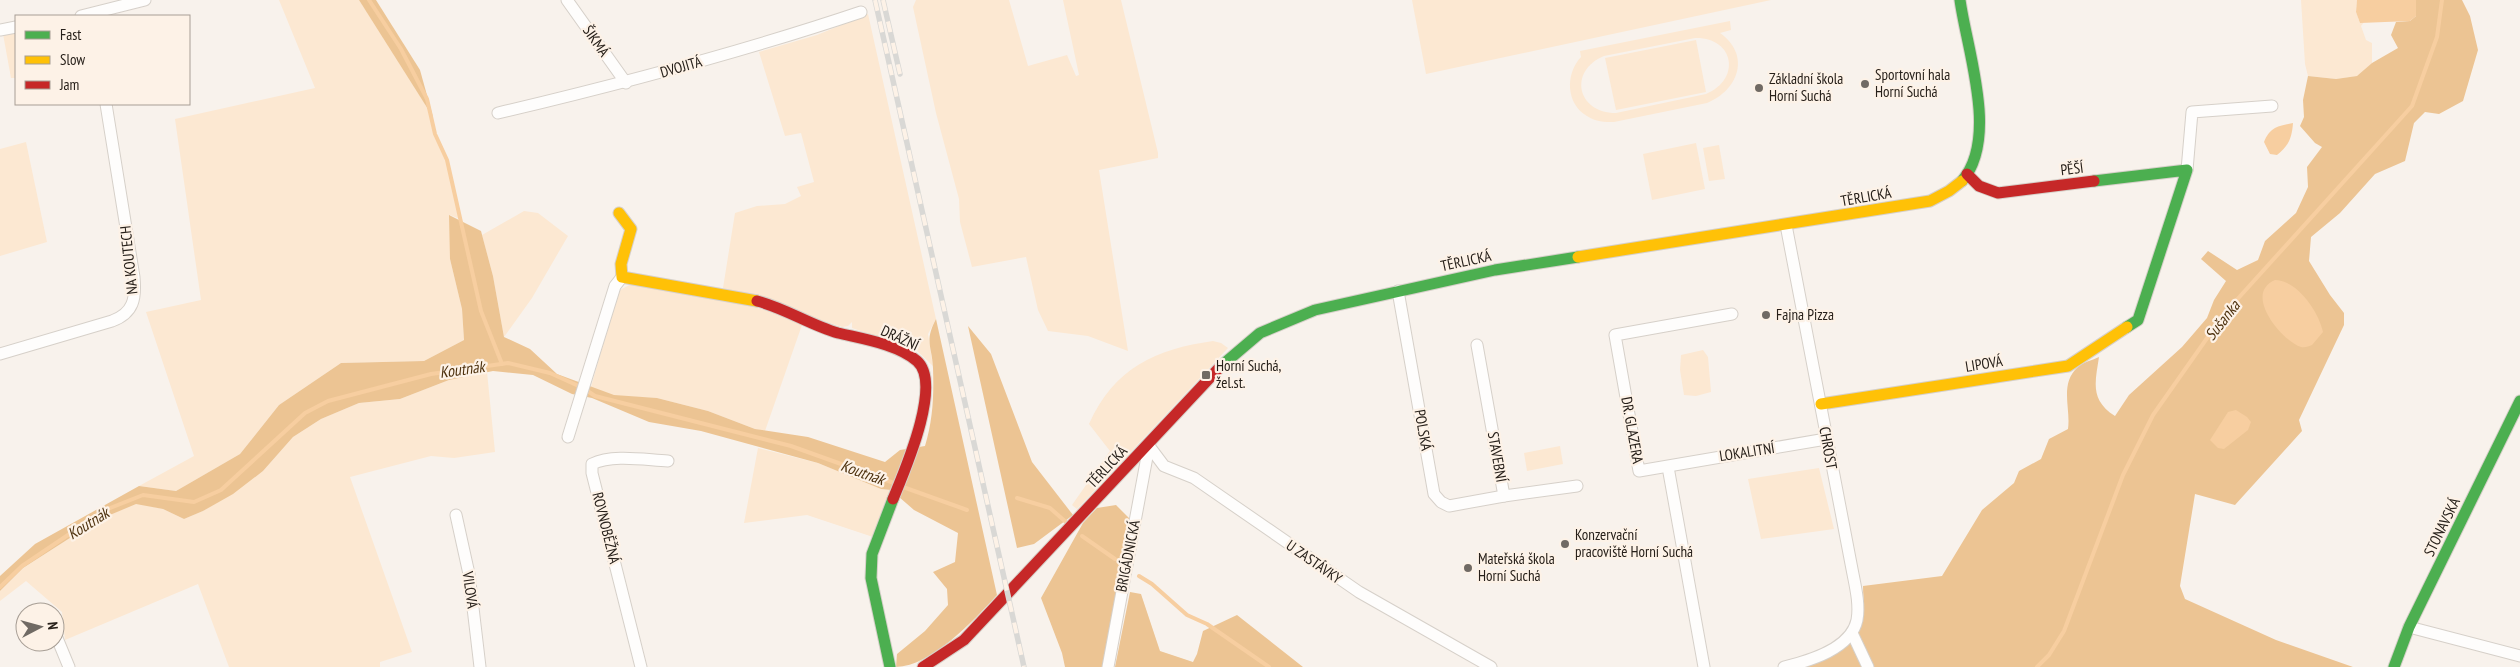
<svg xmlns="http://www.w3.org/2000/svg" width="2520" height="667" font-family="'PT Sans Narrow',sans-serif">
	<rect width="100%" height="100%" fill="#f8f2ec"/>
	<g fill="#fce8d2" fill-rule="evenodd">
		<polygon points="279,0 359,0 427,99 435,134 447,160 460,219 450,215 450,259 462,309 464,340 424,361 341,363 279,405 240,454 176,491 139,486 194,456 146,312 201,300 175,119 315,88"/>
		<polygon points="916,0 1009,0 1028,66 1067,55 1076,76 1079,75 1063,0 1121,0 1158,153 1158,158 1099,170 1128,351 1088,336 1048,331 1038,310 1026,257 972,267 960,222 959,199 936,113 913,7"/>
		<polygon points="1412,0 1771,0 1426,74"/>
		<polygon points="2301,0 2357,0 2356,12 2360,23 2364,22 2361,26 2366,40 2372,43 2372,63 2358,76 2336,79 2308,76 2305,64"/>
		<polygon points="868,14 936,319 928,334 933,366 915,349 852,328 852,322 848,326 842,327 723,288 735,213 757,206 785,204 801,196 797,187 814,182 801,133 785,136 759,52 817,35"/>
		<path d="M1730 21 1731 30 1720 33C1751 55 1739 90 1707 103L1614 122C1604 122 1596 122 1587 116 1566 104 1565 74 1581 57L1580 51ZM1695 38C1734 37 1742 79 1706 94L1616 113C1577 113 1568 71 1604 56Z"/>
		<polygon points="16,32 16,78 11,78 3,34"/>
		<polygon points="1696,40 1706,92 1616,110 1605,58"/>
		<polygon points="26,142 47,242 0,256 0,149"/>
		<polygon points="1696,143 1705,189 1652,200 1643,154"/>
		<polygon points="1719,145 1725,179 1709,181 1703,148"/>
		<polygon points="524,211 538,213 568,236 532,298 504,337 493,276 482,235"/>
		<polygon points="635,282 729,299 803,322 765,431 755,429 708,411 657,398 614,396 591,387 618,291"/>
		<path d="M1213 341 1221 343 1228 348 1077 509 1072 505 1110 451 1089 424C1114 368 1156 349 1213 341Z"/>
		<polygon points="1703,350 1708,357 1711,392 1696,396 1684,395 1680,370 1681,355"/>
		<polygon points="487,372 495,452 454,458 431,456 350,477 412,652 380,662 380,667 229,667 198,584 65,640 62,612 26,581 0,601 0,591 23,568 98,520 136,503 163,509 184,519 203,511 263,471 293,437 321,419 359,403 400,399 449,380"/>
		<polygon points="1560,446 1563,464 1527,471 1524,453"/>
		<polygon points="758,448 818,463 881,489 891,490 873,537 807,515 744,523"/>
		<polygon points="1819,468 1834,529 1761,539 1748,479"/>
	</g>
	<g fill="#ecc493">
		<polygon points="359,0 376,0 420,70 433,117"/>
		<path d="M2416 0H2462L2470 16 2478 50 2463 101 2439 114 2425 112 2414 123 2405 161 2375 174 2340 213 2311 237 2309 261 2330 295 2344 313V325L2299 420 2302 431 2235 505 2195 494 2180 586 2185 599 2276 640 2353 667H1802C1828 661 1857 645 1863 617 1865 608 1863 596 1863 586L1942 576 1982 510 2014 483 2019 471 2041 459 2049 439 2068 429C2071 408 2059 384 2078 367 2083 362 2093 360 2099 357 2095 383 2090 400 2115 416L2129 395 2182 347 2207 318 2214 300 2226 281 2201 259 2208 251 2237 270 2258 260 2265 241 2296 213 2308 187 2307 167 2322 147 2315 143 2300 126 2304 117 2303 100 2308 76 2336 79 2357 76 2372 63 2398 48 2391 35 2396 22 2410 21 2416 16Z"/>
		<path d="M449 215 481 231 493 276 504 337 530 349 557 374 614 395 657 398 708 411 755 429 808 437 885 462 900 450 925 446C933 420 934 395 933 368 932 345 924 342 936 319L997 595C974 620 932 666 896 667L897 654 925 631 948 605 947 589 933 572 955 562 958 533 914 510 891 490 881 489 818 463 701 431 649 422 592 398 572 394 533 375 493 371 449 380 400 399 359 403 321 419 293 437 263 471 233 494 203 511 184 519 163 509 136 504 98 520 23 568 0 591V576L35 544 139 486 176 491 240 454 279 405 341 363 424 361 464 340 462 309 450 259Z"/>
		<polygon points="968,326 991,354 1032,462 1073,515 1034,544 1017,548"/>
		<polygon points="1116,505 1130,519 1104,667 1065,667 1062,653 1041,598 1083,523 1097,508"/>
		<polygon points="1130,592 1141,594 1160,651 1193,662 1197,654 1203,631 1237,615 1303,667 1115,667"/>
	</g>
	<g fill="#f7cea0">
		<polygon points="2357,0 2416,0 2416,16 2410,21 2360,23 2356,12"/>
		<path d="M2293 123C2292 137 2289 146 2277 155L2270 154 2264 142C2270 127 2278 126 2293 123Z"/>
		<path d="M2275 280C2297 280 2319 312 2323 332L2312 345C2309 346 2305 348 2301 347 2283 342 2242 294 2275 280Z"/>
		<polygon points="2236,410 2247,417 2251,422 2248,430 2224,449 2218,448 2210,440 2228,412"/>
	</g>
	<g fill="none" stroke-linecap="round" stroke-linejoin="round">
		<g stroke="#f7cea0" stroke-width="4">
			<polyline points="369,0 401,49 427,99 435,134 447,160 481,311 502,364"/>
			<polyline points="903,487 967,510"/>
			<polyline points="1017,498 1050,508 1067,523"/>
			<polyline points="1082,536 1115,559"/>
			<polyline points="1139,576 1152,584 1187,615 1207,624 1269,667"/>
			<polyline points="0,587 22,566 105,510 143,495 194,502 221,490 305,413 328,401 431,374 508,363 550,373 583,388 595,396 791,446 894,483"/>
			<polyline points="2037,667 2049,655 2064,631 2123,475 2153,415 2224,314 2412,106 2437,37 2442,0"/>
		</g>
		<defs>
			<g id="street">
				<polyline points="567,0 626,83"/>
				<polyline points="81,16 145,0"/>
				<polyline points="0,30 16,27"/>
				<path d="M498 113C621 84 742 52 861 12"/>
				<polyline points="2187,170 2192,112 2272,106"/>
				<polyline points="1398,291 1434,494 1441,502 1449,506 1504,496"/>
				<polyline points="1732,314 1615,335 1639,471 1826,439"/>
				<polyline points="1477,345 1504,496 1577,486"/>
				<path d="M0 354 112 321C134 313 136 298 134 277L106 104"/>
				<polyline points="568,437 615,286 622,277"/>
				<polyline points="1149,446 1164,466 1194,478 1359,592 1491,667"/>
				<polyline points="1668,467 1704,667"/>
				<polyline points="456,515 469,574 480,667"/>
				<polyline points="2409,627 2520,656"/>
				<polyline points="1852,633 1868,667"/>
				<polyline points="57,638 69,667"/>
				<path d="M641 667 592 473V464C613 454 645 460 668 461"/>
				<polyline points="1108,667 1149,446"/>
				<path d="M1784 667C1809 661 1851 649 1857 620 1860 604 1855 585 1852 569L1786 225"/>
			</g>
			<g id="fast">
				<path d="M1960 0C1967 51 1999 138 1962 181"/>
				<polyline points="2094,181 2187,170 2138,320 2127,327"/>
				<polyline points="1220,367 1260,333 1315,310 1495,270 1578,257"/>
				<polyline points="890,667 871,578 872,554 893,499"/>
				<polyline points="2394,667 2409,627 2520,401"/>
			</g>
			<g id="slow">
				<polyline points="619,213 631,229 621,264 622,277 757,301"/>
				<polyline points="1578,257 1930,201 1949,191 1962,181"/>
				<polyline points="1821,404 2068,366 2127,327"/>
			</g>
			<g id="jam">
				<polyline points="1967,174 1979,186 1998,193 2094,181"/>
				<path d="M757 301C785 308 810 325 838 333 863 339 897 344 917 361 943 384 904 472 893 499"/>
				<polyline points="923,667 964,640 1220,367"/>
			</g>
		</defs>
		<use href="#street" stroke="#d6d0c9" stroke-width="13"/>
		<use href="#fast" stroke="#d6d0c9" stroke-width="13"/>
		<use href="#slow" stroke="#d6d0c9" stroke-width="13"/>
		<use href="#jam" stroke="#d6d0c9" stroke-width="13"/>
		<use href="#street" stroke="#fefdfc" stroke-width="11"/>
		<use href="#fast" stroke="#4caf50" stroke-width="11"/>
		<use href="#slow" stroke="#ffc107" stroke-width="11"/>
		<use href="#jam" stroke="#c62828" stroke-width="11"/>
		<defs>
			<g id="rail">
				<polyline points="875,0 1024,667"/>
				<polyline points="883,0 900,74"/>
			</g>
		</defs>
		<use href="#rail" stroke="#d9d8d5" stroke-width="5.5"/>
		<use href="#rail" stroke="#fdf2e7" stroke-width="4" stroke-dasharray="11" stroke-linecap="butt"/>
	</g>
	<g fill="#706a64" stroke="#fdf2e7" stroke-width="2">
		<circle cx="1865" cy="84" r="5"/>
		<circle cx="1759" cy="88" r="5"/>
		<circle cx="1766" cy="315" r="5"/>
		<rect x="1201" y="370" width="10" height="10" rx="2.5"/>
		<circle cx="1565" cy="544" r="5"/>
		<circle cx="1468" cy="568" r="5"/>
	</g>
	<g text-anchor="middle" stroke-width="4.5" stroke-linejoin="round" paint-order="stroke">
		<g font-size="15" fill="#27201a" stroke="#fdf2e7">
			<text transform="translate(596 41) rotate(55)" y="5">ŠIKMÁ</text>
			<text transform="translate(681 67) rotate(-16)" y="5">DVOJITÁ</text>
			<text transform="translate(2072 169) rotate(-7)" y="5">PĚŠÍ</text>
			<text transform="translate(1866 197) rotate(-10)" y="5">TĚRLICKÁ</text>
			<text transform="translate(129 260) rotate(-96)" y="5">NA KOUTECH</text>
			<text transform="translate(1466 261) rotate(-12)" y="5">TĚRLICKÁ</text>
			<text transform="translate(900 338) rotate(25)" y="5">DRÁŽNÍ</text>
			<text transform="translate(1984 364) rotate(-9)" y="5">LIPOVÁ</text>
			<text transform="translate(1423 430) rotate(80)" y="5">POLSKÁ</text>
			<text transform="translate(1632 430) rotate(80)" y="5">DR. GLAZERA</text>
			<text transform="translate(1828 448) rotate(80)" y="5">CHROST</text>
			<text transform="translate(1747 452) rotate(-9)" y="5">LOKALITNÍ</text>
			<text transform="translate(1497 457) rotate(80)" y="5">STAVEBNÍ</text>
			<text transform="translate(1107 467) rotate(-47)" y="5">TĚRLICKÁ</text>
			<text transform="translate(2442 527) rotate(-64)" y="5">STONAVSKÁ</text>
			<text transform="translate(606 528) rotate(76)" y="5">ROVNOBĚŽNÁ</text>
			<text transform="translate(1128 556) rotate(-79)" y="5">BRIGÁDNICKÁ</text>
			<text transform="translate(1314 562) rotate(35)" y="5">U ZASTÁVKY</text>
			<text transform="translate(470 590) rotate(82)" y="5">VILOVÁ</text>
		</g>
		<g font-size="15" fill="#27201a" stroke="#fdf2e7" text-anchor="start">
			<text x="1875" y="80">Sportovní hala<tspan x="1875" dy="17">Horní Suchá</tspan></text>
			<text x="1769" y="84">Základní škola<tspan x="1769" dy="17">Horní Suchá</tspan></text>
			<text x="1776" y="320">Fajna Pizza</text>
			<text x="1216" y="371">Horní Suchá,<tspan x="1216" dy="17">žel.st.</tspan></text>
			<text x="1575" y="540">Konzervační<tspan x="1575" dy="17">pracoviště Horní Suchá</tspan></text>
			<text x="1478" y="564">Mateřská škola<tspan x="1478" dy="17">Horní Suchá</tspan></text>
		</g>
		<g font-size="16" font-style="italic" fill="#4e320f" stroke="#fdf2e7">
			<text transform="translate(2222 320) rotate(-52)" y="6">Sušanka</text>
			<text transform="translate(462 369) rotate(-8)" y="6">Koutnák</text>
			<text transform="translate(863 472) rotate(20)" y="6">Koutnák</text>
			<text transform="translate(88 523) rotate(-32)" y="6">Koutnák</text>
		</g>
	</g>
	<rect x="15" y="15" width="175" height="90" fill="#fdf2e7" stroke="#a79e95"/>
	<rect x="25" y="31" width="25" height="8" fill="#4caf50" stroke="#a79e95"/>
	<text x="60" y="40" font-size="15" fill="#27201a">Fast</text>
	<rect x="25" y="56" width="25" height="8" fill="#ffc107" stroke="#a79e95"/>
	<text x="60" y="65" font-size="15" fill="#27201a">Slow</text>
	<rect x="25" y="81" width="25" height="8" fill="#c62828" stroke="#a79e95"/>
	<text x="60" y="90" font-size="15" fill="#27201a">Jam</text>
	<g transform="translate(40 627) rotate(84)"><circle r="24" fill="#fdf2e7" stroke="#a79e95"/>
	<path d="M0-4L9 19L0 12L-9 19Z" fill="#706a64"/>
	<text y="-8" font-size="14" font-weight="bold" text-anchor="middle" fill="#27201a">N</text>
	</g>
</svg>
